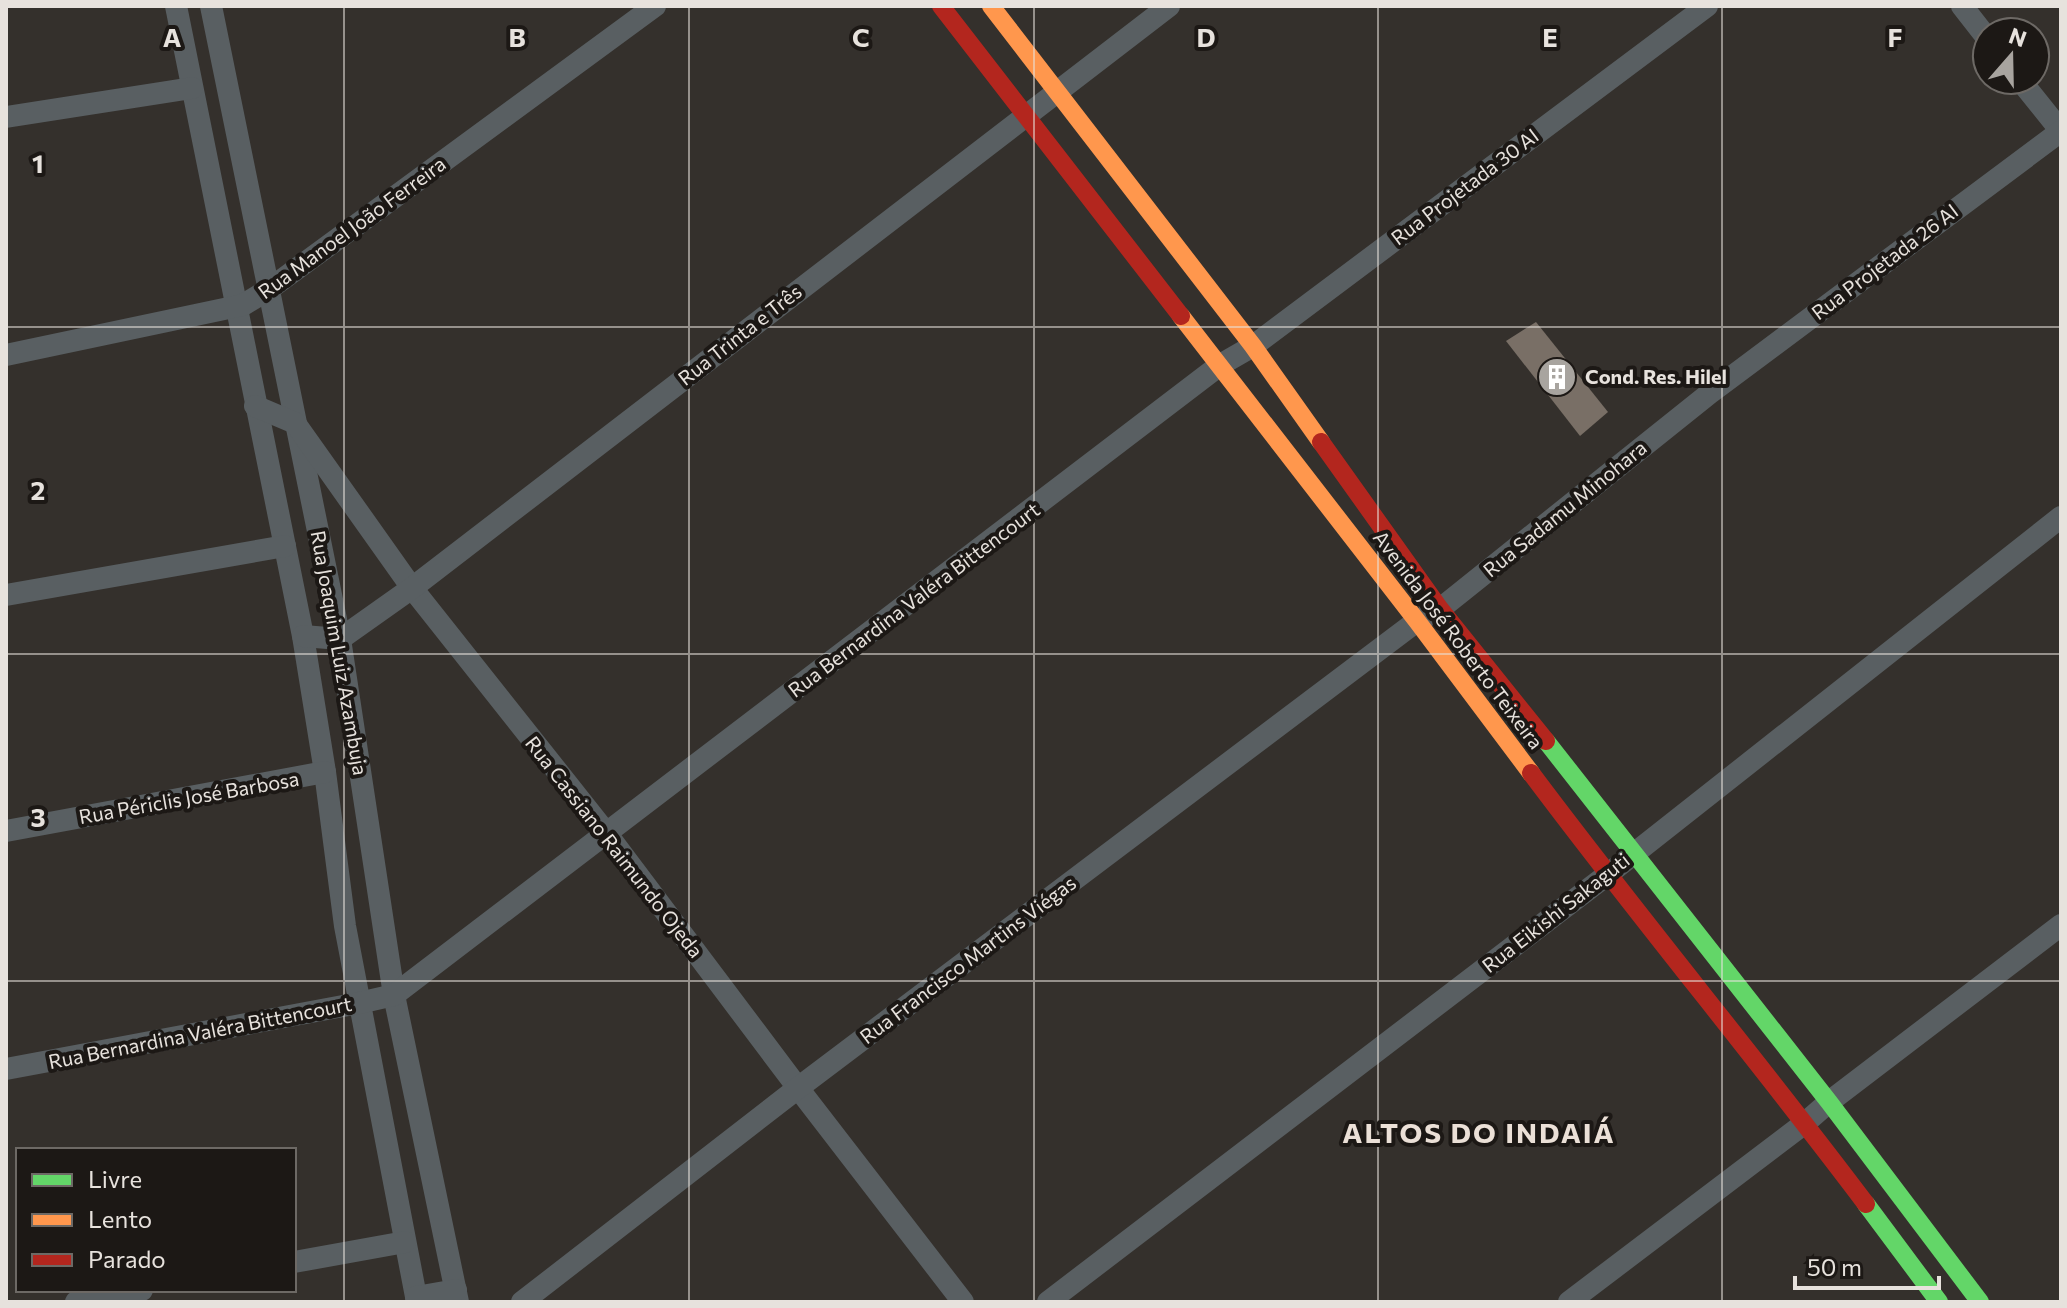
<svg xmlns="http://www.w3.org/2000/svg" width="2067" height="1308" font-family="Commissioner,sans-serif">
	<rect width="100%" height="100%" fill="#34302c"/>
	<polygon fill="#796f66" points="1536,322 1608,412 1580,436 1506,341"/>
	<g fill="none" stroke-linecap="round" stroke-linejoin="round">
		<g stroke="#595f62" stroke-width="22">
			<polyline points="176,6 303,636 325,772 345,926 417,1302"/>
			<polyline points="211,6 340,639 394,995 458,1302"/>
			<polyline points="1962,6 1987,38"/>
			<polyline points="2020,80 2061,131"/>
			<polyline points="6,117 192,88"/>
			<polyline points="6,355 243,305 268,290 655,6"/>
			<polyline points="255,406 295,423 412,588 607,834 798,1088 963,1302"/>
			<polyline points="6,595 285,546"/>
			<polyline points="303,636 340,639 412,588 1169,6"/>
			<polyline points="6,831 325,772"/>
			<polyline points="6,1069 359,1003 394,995 1220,365 1253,346 1707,6"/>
			<polyline points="294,1262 405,1242"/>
			<polyline points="416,1297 456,1290"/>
			<polyline points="76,1302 142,1290"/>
			<polyline points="522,1302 798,1088 1417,621 1440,609 1710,393 2061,131"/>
			<polyline points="1048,1302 1607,875 2061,517"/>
			<polyline points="1569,1302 1805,1123 1829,1102 2061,925"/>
		</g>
		<g stroke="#63d668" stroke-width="18">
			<polyline points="1546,741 1829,1102 1980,1302"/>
			<polyline points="1866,1204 1939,1302"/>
		</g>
		<g stroke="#ff974d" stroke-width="18">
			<polyline points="991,6 1253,346 1321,442"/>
			<polyline points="1181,316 1417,621 1531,773"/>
		</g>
		<g stroke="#b3261e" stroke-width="18">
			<polyline points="941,6 1181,316"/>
			<polyline points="1321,442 1440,609 1546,741"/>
			<path d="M1531 773C1640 919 1757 1059 1866 1204"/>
		</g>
	</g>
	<path fill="none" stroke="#e7e2dd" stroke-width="2" stroke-opacity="0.55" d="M344 6V1302M689 6V1302M1034 6V1302M1378 6V1302M1722 6V1302M6 327H2061M6 654H2061M6 981H2061"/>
	<defs>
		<symbol id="building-disc" viewBox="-11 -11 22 22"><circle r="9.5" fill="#a8a49f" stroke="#1c1815"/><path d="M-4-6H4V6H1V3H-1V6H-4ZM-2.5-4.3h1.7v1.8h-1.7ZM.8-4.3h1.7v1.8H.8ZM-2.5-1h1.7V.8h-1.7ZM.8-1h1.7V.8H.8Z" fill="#fff"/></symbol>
	</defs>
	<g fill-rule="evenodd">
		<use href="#building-disc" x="1535" y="355" width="44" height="44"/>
	</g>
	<g text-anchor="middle" stroke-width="8" stroke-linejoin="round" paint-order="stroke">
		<g font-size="20" fill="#e7e2dd" stroke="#1c1815">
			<text transform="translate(1465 187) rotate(-37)" y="7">Rua Projetada 30 AI</text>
			<text transform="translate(352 228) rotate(-36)" y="7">Rua Manoel João Ferreira</text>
			<text transform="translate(1885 262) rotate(-37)" y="7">Rua Projetada 26 AI</text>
			<text transform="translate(740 335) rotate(-38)" y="7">Rua Trinta e Três</text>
			<text transform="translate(1565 509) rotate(-39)" y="7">Rua Sadamu Minohara</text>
			<text transform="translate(914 600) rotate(-37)" y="7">Rua Bernardina Valéra Bittencourt</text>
			<text transform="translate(1458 640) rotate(53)" y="7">Avenida José Roberto Teixeira</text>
			<text transform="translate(339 653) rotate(80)" y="7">Rua Joaquim Luiz Azambuja</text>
			<text transform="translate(189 798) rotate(-10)" y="7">Rua Périclis José Barbosa</text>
			<text transform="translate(614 847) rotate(52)" y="7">Rua Cassiano Raimundo Ojeda</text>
			<text transform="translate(1556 913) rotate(-38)" y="7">Rua Eikishi Sakaguti</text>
			<text transform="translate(968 960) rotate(-37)" y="7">Rua Francisco Martins Viégas</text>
			<text transform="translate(200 1033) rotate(-11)" y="7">Rua Bernardina Valéra Bittencourt</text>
		</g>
		<g font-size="20" font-weight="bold" fill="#e7e2dd" stroke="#1c1815" text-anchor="start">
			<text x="1585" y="384">Cond. Res. Hilel</text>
		</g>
		<g font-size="28" font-weight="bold" letter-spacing="2" fill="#ebe0d7" stroke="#1c1815">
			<text x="1479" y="1143">ALTOS DO INDAIÁ</text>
		</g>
	</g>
	<g font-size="26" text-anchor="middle" font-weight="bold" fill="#e7e2dd" stroke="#1c1815" stroke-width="8" stroke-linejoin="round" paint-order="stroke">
		<text x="172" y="47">A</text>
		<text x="517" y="47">B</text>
		<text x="861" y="47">C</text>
		<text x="1206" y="47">D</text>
		<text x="1550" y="47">E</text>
		<text x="1895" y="47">F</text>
		<text x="38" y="173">1</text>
		<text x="38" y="500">2</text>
		<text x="38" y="827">3</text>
	</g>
	<rect width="2067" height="1308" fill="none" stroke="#e7e2dd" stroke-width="16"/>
	<rect x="16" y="1148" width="280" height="144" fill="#1c1815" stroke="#6d6965" stroke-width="2"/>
	<rect x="32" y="1174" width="40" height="12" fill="#63d668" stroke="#6d6965" stroke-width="2"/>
	<text x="88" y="1188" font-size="24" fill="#e7e2dd">Livre</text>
	<rect x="32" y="1214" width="40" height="12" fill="#ff974d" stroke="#6d6965" stroke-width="2"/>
	<text x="88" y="1228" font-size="24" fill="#e7e2dd">Lento</text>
	<rect x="32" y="1254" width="40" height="12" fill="#b3261e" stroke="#6d6965" stroke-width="2"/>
	<text x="88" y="1268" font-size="24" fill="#e7e2dd">Parado</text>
	<g transform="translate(2011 56) rotate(20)"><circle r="38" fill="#1c1815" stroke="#6d6965" stroke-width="2"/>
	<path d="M0-6L14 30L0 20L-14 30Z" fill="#a8a49f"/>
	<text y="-12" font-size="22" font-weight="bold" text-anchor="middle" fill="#e7e2dd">N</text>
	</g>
	<path d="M1795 1276v12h144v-12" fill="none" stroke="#e7e2dd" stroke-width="4"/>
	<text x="1807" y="1276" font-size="24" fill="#e7e2dd" stroke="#1c1815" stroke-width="6" paint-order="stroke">50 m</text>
</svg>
